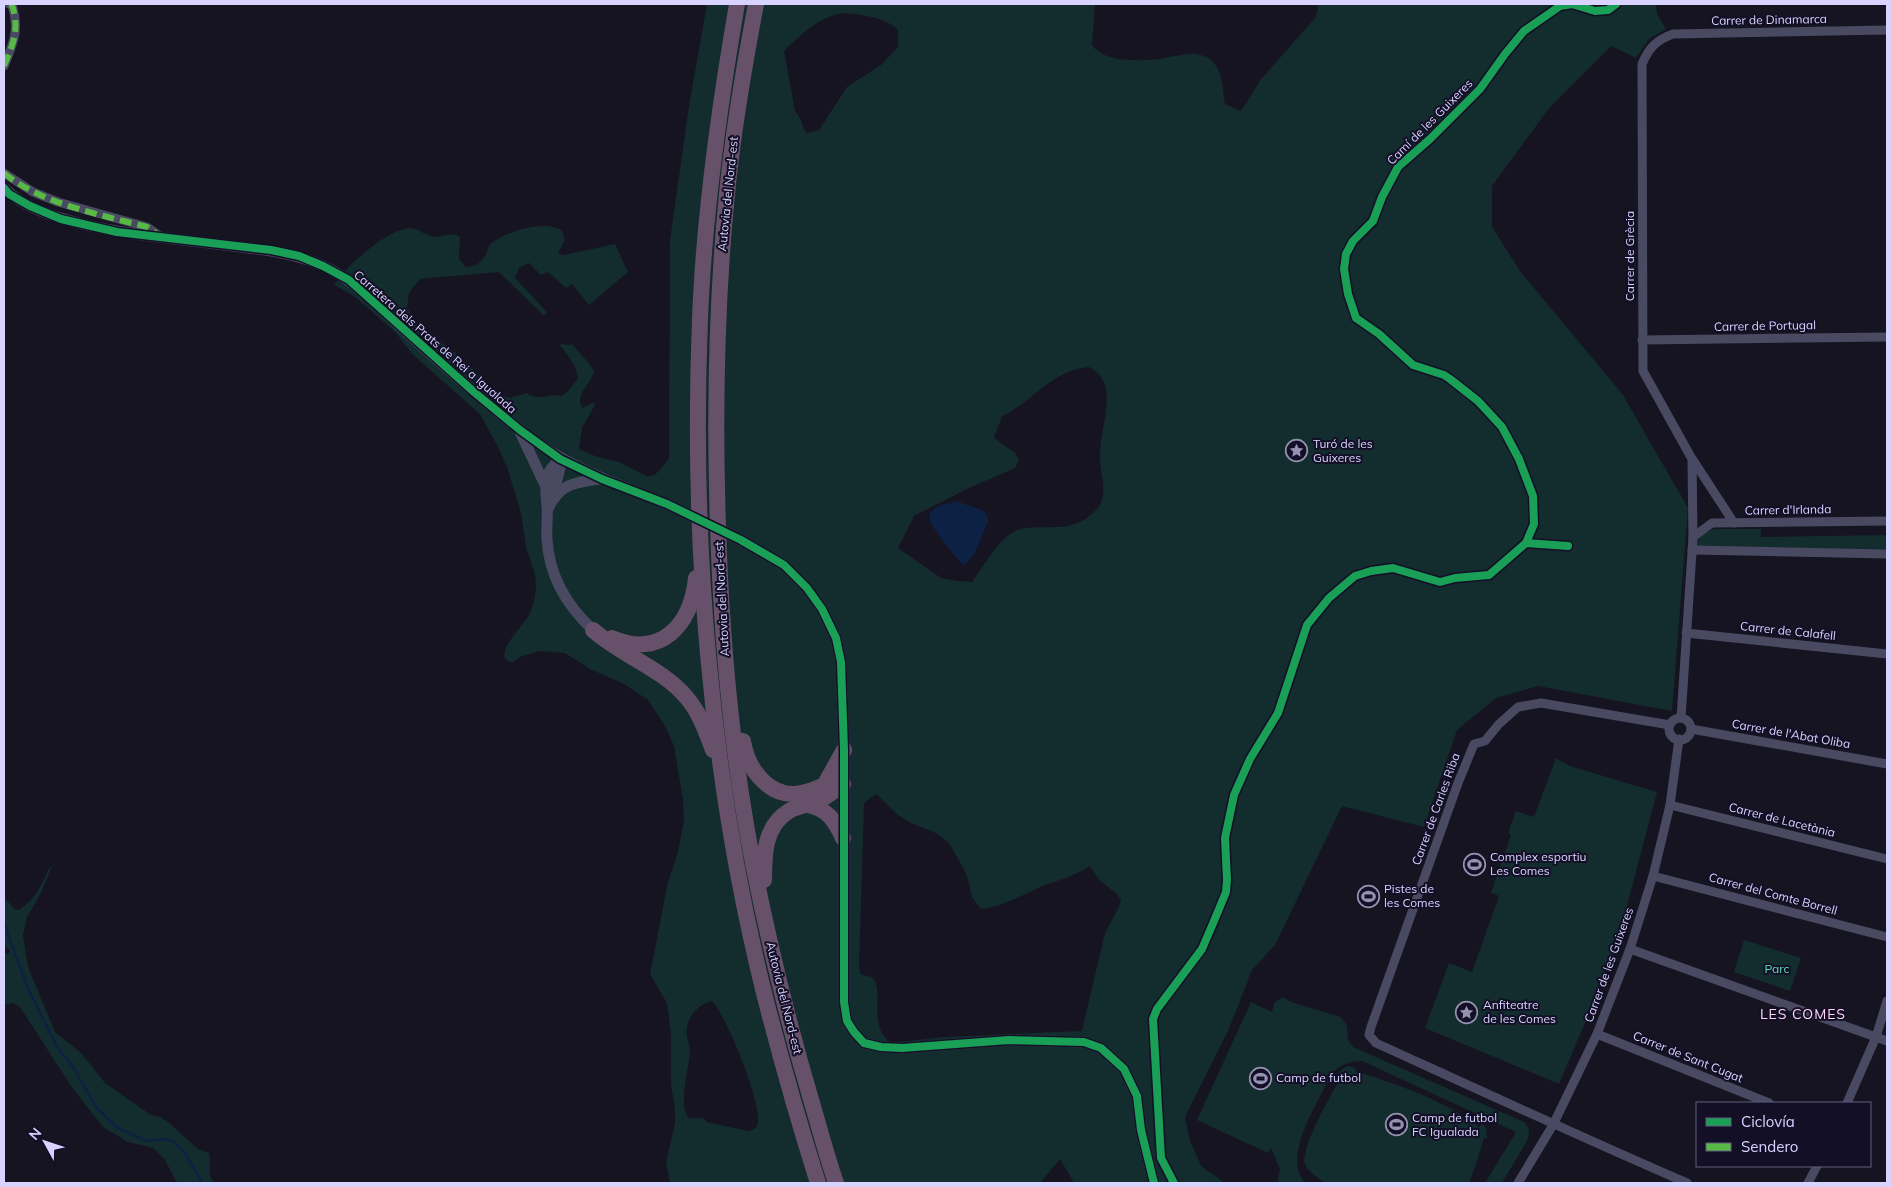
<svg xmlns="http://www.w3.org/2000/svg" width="1891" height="1187" font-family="Mulish,sans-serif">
	<rect width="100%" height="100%" fill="#161421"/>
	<g fill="#132c2d" fill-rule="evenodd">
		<path d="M707 4H1095L1092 45C1105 63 1139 61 1159 59 1176 57 1200 47 1214 63 1223 73 1223 92 1225 104L1241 111 1262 78 1315 18 1318 11 1316 4H1656L1657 14 1666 29 1649 39 1636 58 1611 46 1550 107 1492 186V227L1520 271 1623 395 1688 508 1672 711 1538 686 1496 698 1457 730 1424 827 1342 806 1275 945 1252 970 1228 1031 1185 1117 1190 1141 1201 1166 1225 1183H1074L1060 1159 1040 1183H670L666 1162 675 1123V1108L671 1085V1034L667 1003 650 974 668 882 678 852 684 820 683 800 674 746 665 726 648 700 624 684 590 669 565 653 540 651 522 656 513 662H509L504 657 505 649 513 636 528 617 534 602 536 589 535 574 526 547 521 513 507 467 498 447 480 414 412 354 396 333 354 296 334 285C341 278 346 268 354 262 365 251 393 229 409 228 418 228 426 236 435 237 444 237 453 231 460 237L459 259 466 267 477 265C480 262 483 259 485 256 488 251 487 247 492 243 506 231 547 219 562 231L565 239 558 254 564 255 615 244 628 272 589 305 572 284 566 288 548 272 541 275 529 263 519 268 515 278 547 312 544 316 499 272 420 279 409 293 407 307 415 322 451 349 501 395 510 398 527 393C539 402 549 393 562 396L568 391 578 378C576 365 567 354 559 344L570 345 572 344 591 366 594 372C591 383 573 397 583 408L594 402 595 405 582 428 579 449 595 456 619 462 647 476 654 475 660 470 669 458 670 240 689 106ZM842 13C859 14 886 17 898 30V47L881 65 847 87 819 130 807 133C801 126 802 118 795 111L784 51C801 35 817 18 842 13ZM1089 367C1099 372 1104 379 1106 390 1109 410 1101 431 1100 451 1098 471 1111 494 1096 510 1069 540 1032 518 1010 534 996 544 982 568 972 582L957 581 941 578 898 548 914 516 967 489 1015 468 1019 460 1015 453 994 438 1002 416C1033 402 1050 371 1089 367ZM876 794 898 815 911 823 938 834 949 843 964 869 969 883 972 897 981 909C1004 906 1022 895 1043 886 1059 880 1075 876 1090 866L1099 880 1117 894 1121 900C1118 913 1108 924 1104 937L1082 1031 944 1037 891 1043C866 1024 886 989 872 978 869 976 865 976 861 974L859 967 864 803ZM712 1001C726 1015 765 1109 757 1126 755 1130 752 1130 748 1131L707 1122 703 1118H689C677 1104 690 1067 690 1050 689 1042 685 1035 687 1027 690 1014 699 1004 712 1001Z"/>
		<path d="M1715 529H1761V537L1887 535V549L1696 548C1696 537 1705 531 1715 529Z"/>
		<polygon points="1556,758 1570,766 1657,792 1614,955 1559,1084 1425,1028 1449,963 1472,972 1499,896 1491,893 1511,835 1508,833 1516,811 1534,817"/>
		<path d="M52 866 41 893 27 917 23 935 28 967 55 1032 81 1053 105 1083 151 1115 160 1117 169 1123 198 1149 209 1153C212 1164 206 1176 215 1183H177L165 1160 153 1148 128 1142 103 1127 71 1086 20 1007 13 1003 4 1005V953L7 954 10 952V950L4 946V898L15 909 18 910C34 902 42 884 49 868Z"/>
		<polygon points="1744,940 1801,958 1790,991 1734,972"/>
		<path d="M1283 997 1291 1002 1341 1017 1347 1026 1348 1040 1353 1047 1524 1122 1529 1129 1528 1139 1502 1183H1485L1516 1132 1362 1061C1348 1062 1340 1064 1331 1075 1319 1101 1281 1157 1305 1183H1279L1278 1178 1280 1169 1271 1148 1268 1153 1197 1120 1251 1002 1272 1012 1274 1003Z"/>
		<path d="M1348 1066 1356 1068 1355 1071C1395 1083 1446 1101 1479 1127L1482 1124 1486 1128 1487 1138H1484L1478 1158 1469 1183H1324C1318 1177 1308 1172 1305 1164 1300 1149 1332 1092 1341 1078L1337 1075 1342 1069Z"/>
	</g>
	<path fill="#0d2144" d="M956 501 982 510 988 516V522L974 555 964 565C959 563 932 527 930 521 929 517 929 517 930 513L938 506Z"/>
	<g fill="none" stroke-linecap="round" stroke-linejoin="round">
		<polyline stroke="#0d2144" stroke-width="2.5" points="4,923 28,989 57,1047 73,1067 96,1107 115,1126 146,1141 165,1139 174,1142 184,1152 203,1183"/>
		<g stroke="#4a4962" stroke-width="9">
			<path d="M4 66C13 44 20 30 12 5L9 4"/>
			<polyline points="4,173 33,192 58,202 147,227 160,236"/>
			<polyline points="1642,340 1887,337"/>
			<polyline points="1693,460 1734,523"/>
			<polyline points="1693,537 1712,523 1887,521"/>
			<polyline points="1692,550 1887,554"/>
			<polyline points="1686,633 1887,654"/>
			<path d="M1681 718 1693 537 1692 459 1643 371 1642 64C1649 48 1656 40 1673 34L1887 30"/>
			<circle cx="1680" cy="729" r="11"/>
			<path d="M1670 725 1541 703 1518 707 1499 724 1485 741 1474 744 1458 783 1371 1027 1369 1035 1376 1043C1479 1090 1583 1138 1687 1183"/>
			<polyline points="1691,729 1887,764"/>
			<polyline points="1670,805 1887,859"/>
			<polyline points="1653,876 1887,937"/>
			<polyline points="1630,949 1887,1041"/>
			<polyline points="1597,1034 1769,1103"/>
			<polyline points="1847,1103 1876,1037 1887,1001"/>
			<polyline points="1518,1183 1553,1125 1597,1034 1630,949 1653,876 1670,805 1679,739"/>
			<polyline points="1808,1183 1817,1166"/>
		</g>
		<g stroke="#4a4962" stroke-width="11">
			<path d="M4 188C24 208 55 217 82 224 124 234 167 238 209 243 248 248 285 250 321 265 353 278 378 307 404 330 441 364 479 397 519 429 564 466 613 483 667 504"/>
			<polyline points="520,432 545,485"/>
			<path d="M560 459C541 476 546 485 547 508 548 518 546 529 547 539 549 576 566 605 593 630"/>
			<polyline points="553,496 560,468 560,459"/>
			<path d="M548 509C559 484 575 482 600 479"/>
			<polyline points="741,540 784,565 807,588 822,609 836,638 841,662 844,750 844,1002 847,1021 854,1032 864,1043 881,1047 902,1048 1009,1040 1084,1042 1101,1048 1124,1069 1137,1096 1141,1130 1154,1183"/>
		</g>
		<g stroke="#67516a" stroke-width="16">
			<path d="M737 4C719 108 704 213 700 319 691 542 710 776 764 993 780 1056 798 1120 818 1183"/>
			<path d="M756 4C744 67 733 130 727 194 715 315 714 432 719 554 723 655 733 758 752 858 768 940 788 1022 812 1103 820 1130 827 1157 836 1183"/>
			<path d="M593 630C622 656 662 668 687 698 700 713 706 732 713 750"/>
			<path d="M612 638C661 659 691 625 696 578"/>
			<path d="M743 741C748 771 772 802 806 792 823 788 824 781 843 784"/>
			<polyline points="825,784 844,750"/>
			<path d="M808 805C828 809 835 821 843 838"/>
			<path d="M764 880C764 855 764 826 789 811 798 806 808 805 818 801 827 797 835 790 843 784"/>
		</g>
		<polyline stroke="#4a4962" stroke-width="11" points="667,504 741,540"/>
		<g stroke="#58b947" stroke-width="6" stroke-dasharray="12 6" stroke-linecap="butt">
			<path d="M4 66C13 44 20 30 12 5L9 4"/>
			<path d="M4 173C41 204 102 215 147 227L158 235"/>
		</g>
		<defs>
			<g id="cycleway">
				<polyline points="4,188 9,194 30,206 61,219 117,232 271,250 299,256 323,266 349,280 474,392 520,430 560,459 602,479 667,504 741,540 784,565 807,588 822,609 836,638 841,662 844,750 844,1002 847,1021 854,1032 864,1043 881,1047 902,1048 1009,1040 1084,1042 1101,1048 1124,1069 1137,1096 1141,1130 1154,1183"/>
				<polyline points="1526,543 1534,524 1533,496 1519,459 1502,427 1478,401 1450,379 1444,375 1413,365 1379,334 1356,318 1348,294 1344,269 1346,254 1353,241 1373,221 1382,197 1398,167 1430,139 1480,89 1505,54 1524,31 1560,6 1572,4 1595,11 1608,10 1616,4"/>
				<polyline points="1174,1183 1161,1158 1153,1019 1157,1009 1202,949 1214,921 1226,892 1227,880 1225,838 1234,795 1250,759 1278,713 1307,625 1329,598 1355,576 1371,571 1393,568 1440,582 1455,578 1489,575 1526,543 1568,546"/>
			</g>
		</defs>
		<use href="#cycleway" stroke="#130f26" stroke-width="11"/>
		<use href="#cycleway" stroke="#1a9f57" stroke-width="8"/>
	</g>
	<defs>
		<symbol id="sight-ring" viewBox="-11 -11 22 22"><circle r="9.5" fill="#130f26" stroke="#9591b1" stroke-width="1.5"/><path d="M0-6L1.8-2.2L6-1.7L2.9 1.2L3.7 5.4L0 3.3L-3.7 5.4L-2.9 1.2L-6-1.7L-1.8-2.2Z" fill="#9591b1"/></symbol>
		<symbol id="stadium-ring" viewBox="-11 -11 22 22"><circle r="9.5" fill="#130f26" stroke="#9591b1" stroke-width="1.5"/><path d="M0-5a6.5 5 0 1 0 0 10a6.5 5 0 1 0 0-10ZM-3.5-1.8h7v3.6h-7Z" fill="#9591b1"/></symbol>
	</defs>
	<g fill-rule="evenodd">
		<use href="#sight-ring" x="1284" y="438" width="25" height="25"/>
		<use href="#stadium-ring" x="1462" y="852" width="25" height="25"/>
		<use href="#stadium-ring" x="1356" y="884" width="25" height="25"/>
		<use href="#sight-ring" x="1454" y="1000" width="25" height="25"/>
		<use href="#stadium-ring" x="1248" y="1066" width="25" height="25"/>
		<use href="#stadium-ring" x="1384" y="1112" width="25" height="25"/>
	</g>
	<g text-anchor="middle" stroke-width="4" stroke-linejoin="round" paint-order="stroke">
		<g font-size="12" fill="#d9d4ff" stroke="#130f26">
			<text transform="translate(1769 20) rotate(-1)" y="4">Carrer de Dinamarca</text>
			<text transform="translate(1430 122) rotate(-45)" y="4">Camí de les Guixeres</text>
			<text transform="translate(728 194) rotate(-84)" y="4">Autovia del Nord-est</text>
			<text transform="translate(1630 256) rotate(-90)" y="4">Carrer de Grècia</text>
			<text transform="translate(1765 326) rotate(-1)" y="4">Carrer de Portugal</text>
			<text transform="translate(435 342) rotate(41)" y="4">Carretera dels Prats de Rei a Igualada</text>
			<text transform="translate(1788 510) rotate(-1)" y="4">Carrer d'Irlanda</text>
			<text transform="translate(722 599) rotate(-93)" y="4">Autovia del Nord-est</text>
			<text transform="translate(1788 631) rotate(6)" y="4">Carrer de Calafell</text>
			<text transform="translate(1791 734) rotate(10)" y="4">Carrer de l'Abat Oliba</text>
			<text transform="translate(1436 809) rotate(-70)" y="4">Carrer de Carles Riba</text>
			<text transform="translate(1782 820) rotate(14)" y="4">Carrer de Lacetània</text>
			<text transform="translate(1773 894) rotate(15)" y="4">Carrer del Comte Borrell</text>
			<text transform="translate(1609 965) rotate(-70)" y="4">Carrer de les Guixeres</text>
			<text transform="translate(784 998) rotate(76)" y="4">Autovia del Nord-est</text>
			<text transform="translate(1688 1057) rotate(22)" y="4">Carrer de Sant Cugat</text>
		</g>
		<g font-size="12" fill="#d9d4ff" stroke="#130f26" text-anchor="start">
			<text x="1313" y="448">Turó de les<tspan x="1313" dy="14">Guixeres</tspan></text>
			<text x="1490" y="861">Complex esportiu<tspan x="1490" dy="14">Les Comes</tspan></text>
			<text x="1384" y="893">Pistes de<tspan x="1384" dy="14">les Comes</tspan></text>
			<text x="1483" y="1009">Anfiteatre<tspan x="1483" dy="14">de les Comes</tspan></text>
			<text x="1276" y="1082">Camp de futbol</text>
			<text x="1412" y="1122">Camp de futbol<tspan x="1412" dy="14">FC Igualada</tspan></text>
		</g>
		<g font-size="12" fill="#5fe0c0" stroke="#130f26">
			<text x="1777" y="973">Parc</text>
		</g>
		<g font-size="14" letter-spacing="1" fill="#ffd6f0" stroke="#130f26">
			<text x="1803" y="1019">LES COMES</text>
		</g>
	</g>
	<rect width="1891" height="1187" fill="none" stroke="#d9d4ff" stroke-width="10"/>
	<rect x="1696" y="1102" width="175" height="65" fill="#130f26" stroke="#625e7d"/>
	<rect x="1706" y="1118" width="25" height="8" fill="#1a9f57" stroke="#625e7d"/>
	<text x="1741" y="1127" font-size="15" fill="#d9d4ff">Ciclovía</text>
	<rect x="1706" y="1143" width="25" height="8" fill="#58b947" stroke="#625e7d"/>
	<text x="1741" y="1152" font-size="15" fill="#d9d4ff">Sendero</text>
	<g transform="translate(45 1142) rotate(310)" stroke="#130f26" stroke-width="4" paint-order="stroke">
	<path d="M0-4L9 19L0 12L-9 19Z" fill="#d9d4ff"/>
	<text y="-8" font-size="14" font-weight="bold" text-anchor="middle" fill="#d9d4ff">N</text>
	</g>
</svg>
